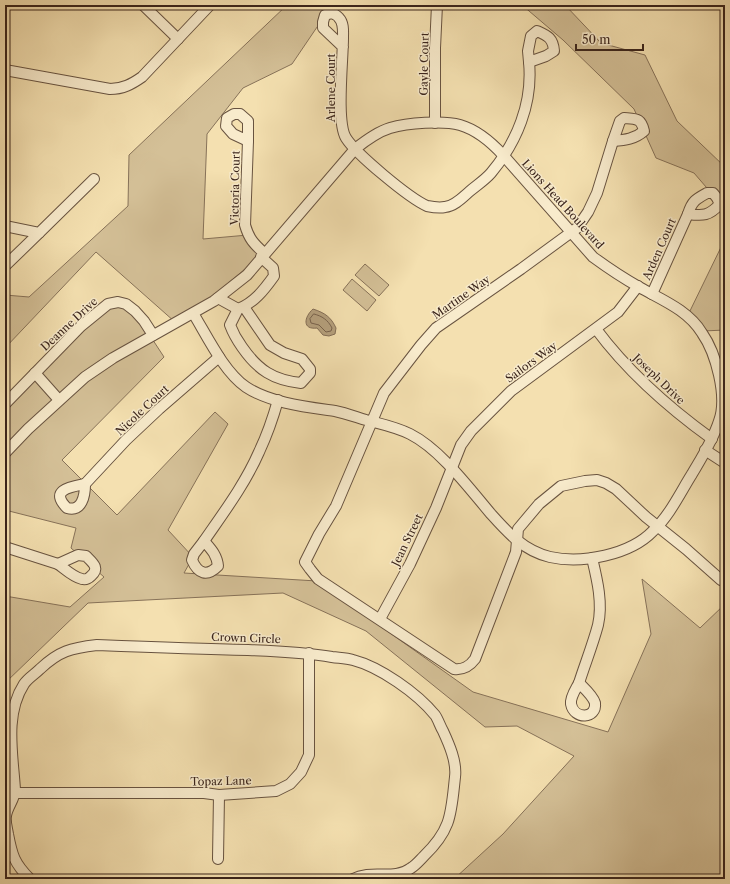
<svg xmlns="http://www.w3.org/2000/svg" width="730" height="884" font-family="'Libre Caslon Text',serif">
	<rect width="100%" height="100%" fill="#f4e0b0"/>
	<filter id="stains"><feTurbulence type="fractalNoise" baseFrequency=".005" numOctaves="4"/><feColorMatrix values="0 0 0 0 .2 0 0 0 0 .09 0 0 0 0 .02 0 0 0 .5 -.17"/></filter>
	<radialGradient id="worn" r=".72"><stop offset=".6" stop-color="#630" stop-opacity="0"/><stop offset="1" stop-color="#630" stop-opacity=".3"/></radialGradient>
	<g fill="#d4c097" stroke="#877259">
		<polygon points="287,5 332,5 292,64 243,88 207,134 203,239 248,235 263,254 196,310 175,322 96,252 5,348 5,295 29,297 128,206 129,155"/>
		<polygon points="522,5 565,5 601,43 645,55 677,121 725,167 725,209 694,173 656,158 634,109 563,40"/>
		<polygon points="725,239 725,330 703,331 688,315"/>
		<polygon points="365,264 389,285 379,296 355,275"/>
		<polygon points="352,279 376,300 367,311 343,290"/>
		<polygon points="130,305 164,357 62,460 117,515 215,412 228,424 168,530 193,557 184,573 317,581 473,692 608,732 651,634 642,579 700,628 725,604 725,879 454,879 503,834 574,756 517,726 485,727 366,631 283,593 88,603 5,683 5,596 70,607 104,577 71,548 76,528 5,510 5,410 100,308"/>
	</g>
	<path fill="#b5a07d" stroke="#846e56" d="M313 309C325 313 331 317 336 328L335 334 329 336 323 335 317 328C302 330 304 317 313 309Z"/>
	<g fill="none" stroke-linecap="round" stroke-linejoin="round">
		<path stroke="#78624c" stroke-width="1" d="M314 314C322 316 328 320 332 328L331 331 326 332 319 325 311 323 310 319Z"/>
		<defs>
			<g id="minor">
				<polyline points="143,5 178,39"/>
				<path d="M537 31C548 36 553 38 554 51L546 56 529 62 528 51 531 36Z"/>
				<path d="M343 47 323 28V22L325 15 332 13C334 14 338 16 339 18 344 23 343 32 343 38 343 60 336 122 346 138 356 154 409 198 427 206 432 207 440 208 445 207 455 206 463 197 470 191 477 185 485 180 491 173 517 142 533 103 529 62"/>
				<path d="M5 70 110 89C123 89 132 84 142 77L210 5"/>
				<polygon points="234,114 240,114 248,121 248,141 233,134 226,126 227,118"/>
				<path d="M624 118C637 119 641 118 644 131 635 139 625 140 613 141L620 121Z"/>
				<polyline points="435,123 435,48 437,5"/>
				<path d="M248 141 245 225C249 239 254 244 264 253"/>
				<path d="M613 141 597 193 588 212 577 228 521 269 436 328 421 345 384 393 336 506 319 534 305 562 310 569 318 579 454 669C463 670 469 667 475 659L516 552 518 529 539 504 561 486 585 481 597 480 606 483 616 489 646 517 686 549 721 580H725"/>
				<path d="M707 193H713L717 198 720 204C709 216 703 216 688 214 692 201 696 199 707 193Z"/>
				<polyline points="5,226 39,233 94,179"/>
				<polyline points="5,266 39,233"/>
				<polyline points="652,294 688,214"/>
				<path d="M218 298 238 309C254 303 264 290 274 276L273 268 261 257"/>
				<path d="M238 309 230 325C233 333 237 340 242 347 258 370 273 380 301 383L310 373V369L302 359 284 353 270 345 244 307"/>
				<path d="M596 329C628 372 669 408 712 439"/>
				<polyline points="35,373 59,400"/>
				<polyline points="5,404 81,326 108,304 118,302 126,304 135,311 144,321 153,335"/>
				<polyline points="705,450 725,463"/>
				<path d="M5 453 28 429 85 377 113 358 214 301 247 275 355 149C365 141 377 132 390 128 407 123 443 120 460 125 477 130 492 143 503 155L593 257C608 268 623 278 639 287 662 300 688 310 702 333 716 353 728 397 719 421 713 440 702 457 692 474 680 493 670 515 653 531 630 555 582 564 550 557 524 551 508 533 491 514 469 488 440 449 410 434 396 427 381 424 366 420 356 417 345 413 335 411 307 407 270 403 246 387 224 372 207 336 193 313"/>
				<polyline points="85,484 126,440 159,409 219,357"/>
				<path d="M85 484C85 496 82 512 67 508 49 490 70 487 85 484Z"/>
				<path d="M204 541C224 512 245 484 259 452 267 435 273 418 278 400"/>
				<path d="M204 541C211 549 217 555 218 566 207 577 198 574 192 560L194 554Z"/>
				<polyline points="5,547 58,564"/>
				<path d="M78 555 86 556C93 563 100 568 91 576 88 579 86 580 82 579 73 577 65 569 58 564Z"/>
				<polyline points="380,619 410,564 436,508 461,445 471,431 511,391 618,312 638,286"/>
				<path d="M579 683C585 664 593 644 598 625 603 603 597 579 592 558"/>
				<path d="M579 683C584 688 593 696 595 703 597 719 574 720 571 704 570 697 576 689 579 683Z"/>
				<polyline points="15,793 204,793 219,795 276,791 290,784 301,772 309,755 309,653"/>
				<polyline points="218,859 219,795"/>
				<path d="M30 879C14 863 12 855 8 834 7 828 5 822 6 816 7 807 15 799 15 790 13 755 4 715 24 684 28 678 35 674 40 669 59 651 71 648 97 645 147 647 197 649 248 650 276 651 304 652 332 657 339 658 346 658 353 660 380 667 417 693 435 715 438 719 440 726 443 731 449 744 457 762 455 777 451 813 452 829 424 856 420 860 416 865 411 868 394 881 372 869 353 879"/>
			</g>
		</defs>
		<use href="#minor" stroke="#685340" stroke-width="12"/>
		<use href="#minor" stroke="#f8ebcc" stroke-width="10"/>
	</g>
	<g text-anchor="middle" stroke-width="3" stroke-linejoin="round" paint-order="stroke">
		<g font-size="11" fill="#3a241b" stroke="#f8ebcc">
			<text transform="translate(424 64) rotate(-89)" y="4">Gayle Court</text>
			<text transform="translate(331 88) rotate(-90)" y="4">Arlene Court</text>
			<text transform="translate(235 188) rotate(-89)" y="4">Victoria Court</text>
			<text transform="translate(563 204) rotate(48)" y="4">Lions Head Boulevard</text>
			<text transform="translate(659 249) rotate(-66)" y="4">Arden Court</text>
			<text transform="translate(461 297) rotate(-35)" y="4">Martine Way</text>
			<text transform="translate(69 324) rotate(-43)" y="4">Deanne Drive</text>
			<text transform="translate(531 362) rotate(-36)" y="4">Sailors Way</text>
			<text transform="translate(659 379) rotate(44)" y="4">Joseph Drive</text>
			<text transform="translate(142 410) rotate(-43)" y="4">Nicole Court</text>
			<text transform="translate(407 540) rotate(-64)" y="4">Jean Street</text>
			<text transform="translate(246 638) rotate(2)" y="4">Crown Circle</text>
			<text transform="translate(221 781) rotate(-1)" y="4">Topaz Lane</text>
		</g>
	</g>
	<rect width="730" height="884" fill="none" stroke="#f4e0b0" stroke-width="20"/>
	<rect x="6" y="6" width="718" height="872" fill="none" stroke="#3a241b" stroke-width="2"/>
	<rect x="10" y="10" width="710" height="864" fill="none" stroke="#3a241b"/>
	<path d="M576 44v6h67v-6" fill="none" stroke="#3a241b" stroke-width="2"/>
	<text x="582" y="44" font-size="12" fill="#3a241b" stroke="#f8ebcc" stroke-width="3" paint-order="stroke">50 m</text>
	<rect width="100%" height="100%" filter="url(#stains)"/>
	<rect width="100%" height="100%" fill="url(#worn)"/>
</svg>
